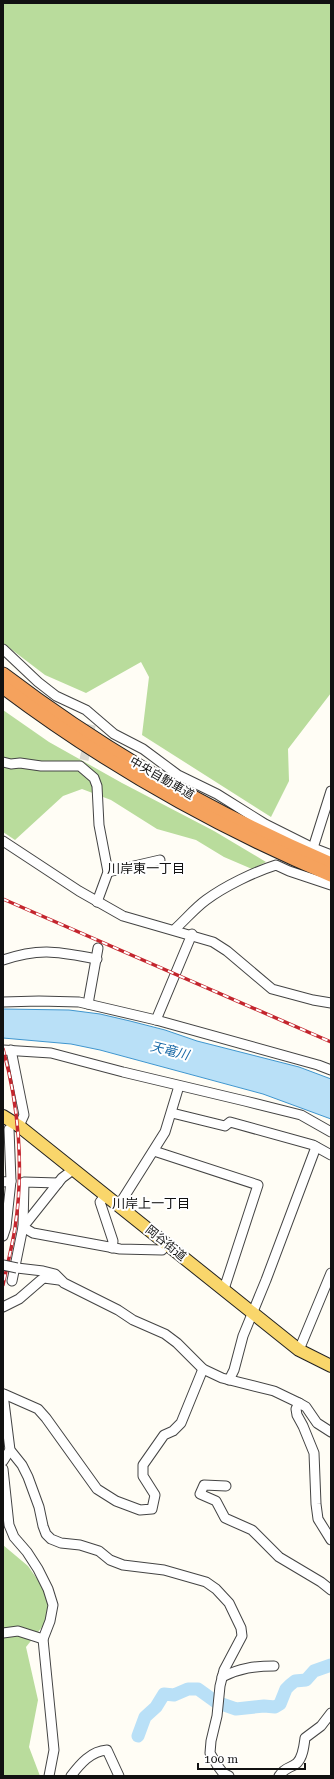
<svg xmlns="http://www.w3.org/2000/svg" width="334" height="1779" font-family="'Roboto Serif','Noto Sans JP',serif">
	<rect width="100%" height="100%" fill="#fffdf5"/>
	<g fill="#b9dc9c">
		<polygon points="3,3 331,3 331,693 288,749 289,781 271,817 142,735 149,677 141,662 86,693 45,675 3,643"/>
		<polygon points="3,710 49,742 122,783 214,831 266,862 252,869 224,857 196,840 157,829 111,800 82,789 63,796 15,840 3,832"/>
		<polygon points="3,1545 28,1566 52,1600 46,1622 26,1647 38,1700 29,1747 40,1776 3,1776"/>
	</g>
	<polygon fill="#b9e0f7" stroke="#3f96cf" points="3,1009 69,1010 100,1014 130,1021 165,1030 197,1041 299,1067 331,1079 331,1119 263,1094 100,1050 71,1044 3,1038"/>
	<g fill="none" stroke-linecap="round" stroke-linejoin="round">
		<polyline stroke="#b9e0f7" stroke-width="13" points="138,1736 145,1717 156,1707 164,1694 174,1695 188,1689 198,1689 216,1702 236,1709 264,1706 275,1707 280,1704 286,1689 290,1685 295,1681 306,1680 314,1671 331,1665"/>
		<polyline stroke="#dbdad3" stroke-width="9" stroke-dasharray="9 4.5" stroke-linecap="butt" points="84,760 92,721"/>
		<defs>
			<g id="minor">
				<polyline points="3,649 38,682 56,696 86,710 114,734 143,749 178,775 217,794 265,824 313,848 331,855"/>
				<polyline points="3,762 11,764 20,763 41,766 80,766 94,778 97,786 99,825 108,872 97,902"/>
				<polyline points="3,841 79,891 123,916 213,942 227,951 272,989 313,1000 331,1003"/>
				<polyline points="313,848 331,791"/>
				<polyline points="108,872 160,860"/>
				<path d="M175 929C185 920 195 908 206 900 225 886 254 872 276 865L289 871 331 885"/>
				<path d="M3 960C41 947 59 952 97 959"/>
				<polyline points="3,1002 39,1001 79,1002 156,1020 318,1065 331,1070"/>
				<polyline points="88,1004 98,948"/>
				<polyline points="156,1020 192,934"/>
				<polyline points="3,1050 51,1053 123,1072 245,1101 301,1115 331,1132"/>
				<polyline points="11,1050 24,1115 19,1126"/>
				<polyline points="172,1113 225,1126 230,1122 313,1145 331,1155"/>
				<polyline points="154,1151 258,1185 224,1289"/>
				<polyline points="74,1169 62,1178 23,1227 33,1233 120,1249 162,1250 168,1244"/>
				<polyline points="3,1182 11,1181 9,1129"/>
				<polyline points="106,1195 100,1202 113,1241 112,1248"/>
				<polyline points="119,1205 165,1132 179,1086"/>
				<polyline points="3,1236 6,1227 11,1181"/>
				<polyline points="17,1268 43,1271 55,1274 64,1283 118,1310 133,1320 165,1334 177,1343 203,1369 222,1378 274,1391 299,1403 306,1407 317,1423 331,1432"/>
				<polyline points="12,1281 23,1227 24,1182 58,1183"/>
				<polyline points="3,1307 19,1299 41,1280 44,1278 59,1280"/>
				<polyline points="299,1350 331,1273"/>
				<polyline points="229,1380 234,1370 243,1336 266,1280 316,1147"/>
				<polyline points="3,1394 10,1450 22,1465 28,1477 39,1507 43,1526 46,1534 51,1539 61,1543 80,1545 99,1551 110,1560 123,1565 164,1570 206,1582 216,1589 229,1603 241,1628 242,1636 224,1670 220,1686 217,1716 211,1741 210,1753 217,1765 223,1773 229,1776"/>
				<polyline points="4,1394 38,1409 46,1418 97,1489 116,1501 140,1510 152,1509 155,1495 143,1476 143,1465 164,1435 173,1431 181,1423 203,1369"/>
				<polyline points="299,1403 296,1409 297,1415 303,1426 314,1453 316,1504 318,1519 331,1540"/>
				<polyline points="3,1461 10,1450"/>
				<polyline points="3,1469 9,1525 14,1537 27,1552 38,1569 48,1589 53,1605 50,1621 43,1639 54,1750 49,1776"/>
				<polyline points="226,1486 204,1485 200,1494 216,1501 225,1518 252,1530 279,1557 321,1582 331,1590"/>
				<polyline points="3,1633 18,1631 43,1639"/>
				<path d="M222 1677C240 1668 255 1666 274 1666"/>
				<path d="M71 1776C80 1764 91 1751 107 1750L119 1776"/>
				<path d="M279 1776C286 1766 290 1769 297 1763 303 1757 304 1746 305 1738L321 1726 331 1713"/>
			</g>
			<polyline id="major" points="3,1116 19,1126 299,1350 331,1366"/>
			<g id="highway">
				<path d="M3 674C104 751 215 814 331 864"/>
				<path d="M3 687C104 763 215 826 331 875"/>
			</g>
		</defs>
		<use href="#minor" stroke="#444" stroke-width="11"/>
		<use href="#major" stroke="#222" stroke-width="14"/>
		<use href="#highway" stroke="#222" stroke-width="15"/>
		<use href="#minor" stroke="#fff" stroke-width="9"/>
		<use href="#major" stroke="#f9d66b" stroke-width="12"/>
		<use href="#highway" stroke="#f5a25d" stroke-width="13"/>
		<defs>
			<g id="rail">
				<polyline points="3,899 331,1042"/>
				<path d="M3 1049C19 1106 24 1169 15 1228 12 1247 7 1266 3 1285"/>
			</g>
		</defs>
		<use href="#rail" stroke="#c4262e" stroke-width="3.5"/>
		<use href="#rail" stroke="#fff" stroke-width="2" stroke-dasharray="6" stroke-linecap="butt"/>
		<defs>
			<polyline id="minor-bridge" points="3,1265 17,1268"/>
		</defs>
		<use href="#minor-bridge" stroke="#444" stroke-width="11" stroke-linecap="butt"/>
		<use href="#minor-bridge" stroke="#fff" stroke-width="9"/>
	</g>
	<g text-anchor="middle" stroke-width="4" stroke-linejoin="round" paint-order="stroke">
		<g font-size="12" fill="#111" stroke="#fff">
			<text transform="translate(162 778) rotate(30)" y="4">中央自動車道</text>
			<text transform="translate(166 1243) rotate(39)" y="4">岡谷街道</text>
		</g>
		<g font-size="13" fill="#111" stroke="#fff">
			<text x="146" y="873">川岸東一丁目</text>
			<text x="151" y="1208">川岸上一丁目</text>
		</g>
		<g font-size="13" font-style="italic" fill="#1768a6" stroke="#fff">
			<text transform="translate(170 1050) rotate(14)" y="5">天竜川</text>
		</g>
	</g>
	<rect width="334" height="1779" fill="none" stroke="#111111" stroke-width="8"/>
	<path d="M198 1763v6h107v-6" fill="none" stroke="#111111" stroke-width="2"/>
	<text x="204" y="1763" font-size="12" fill="#111111" stroke="#ffffff" stroke-width="3" paint-order="stroke">100 m</text>
</svg>
